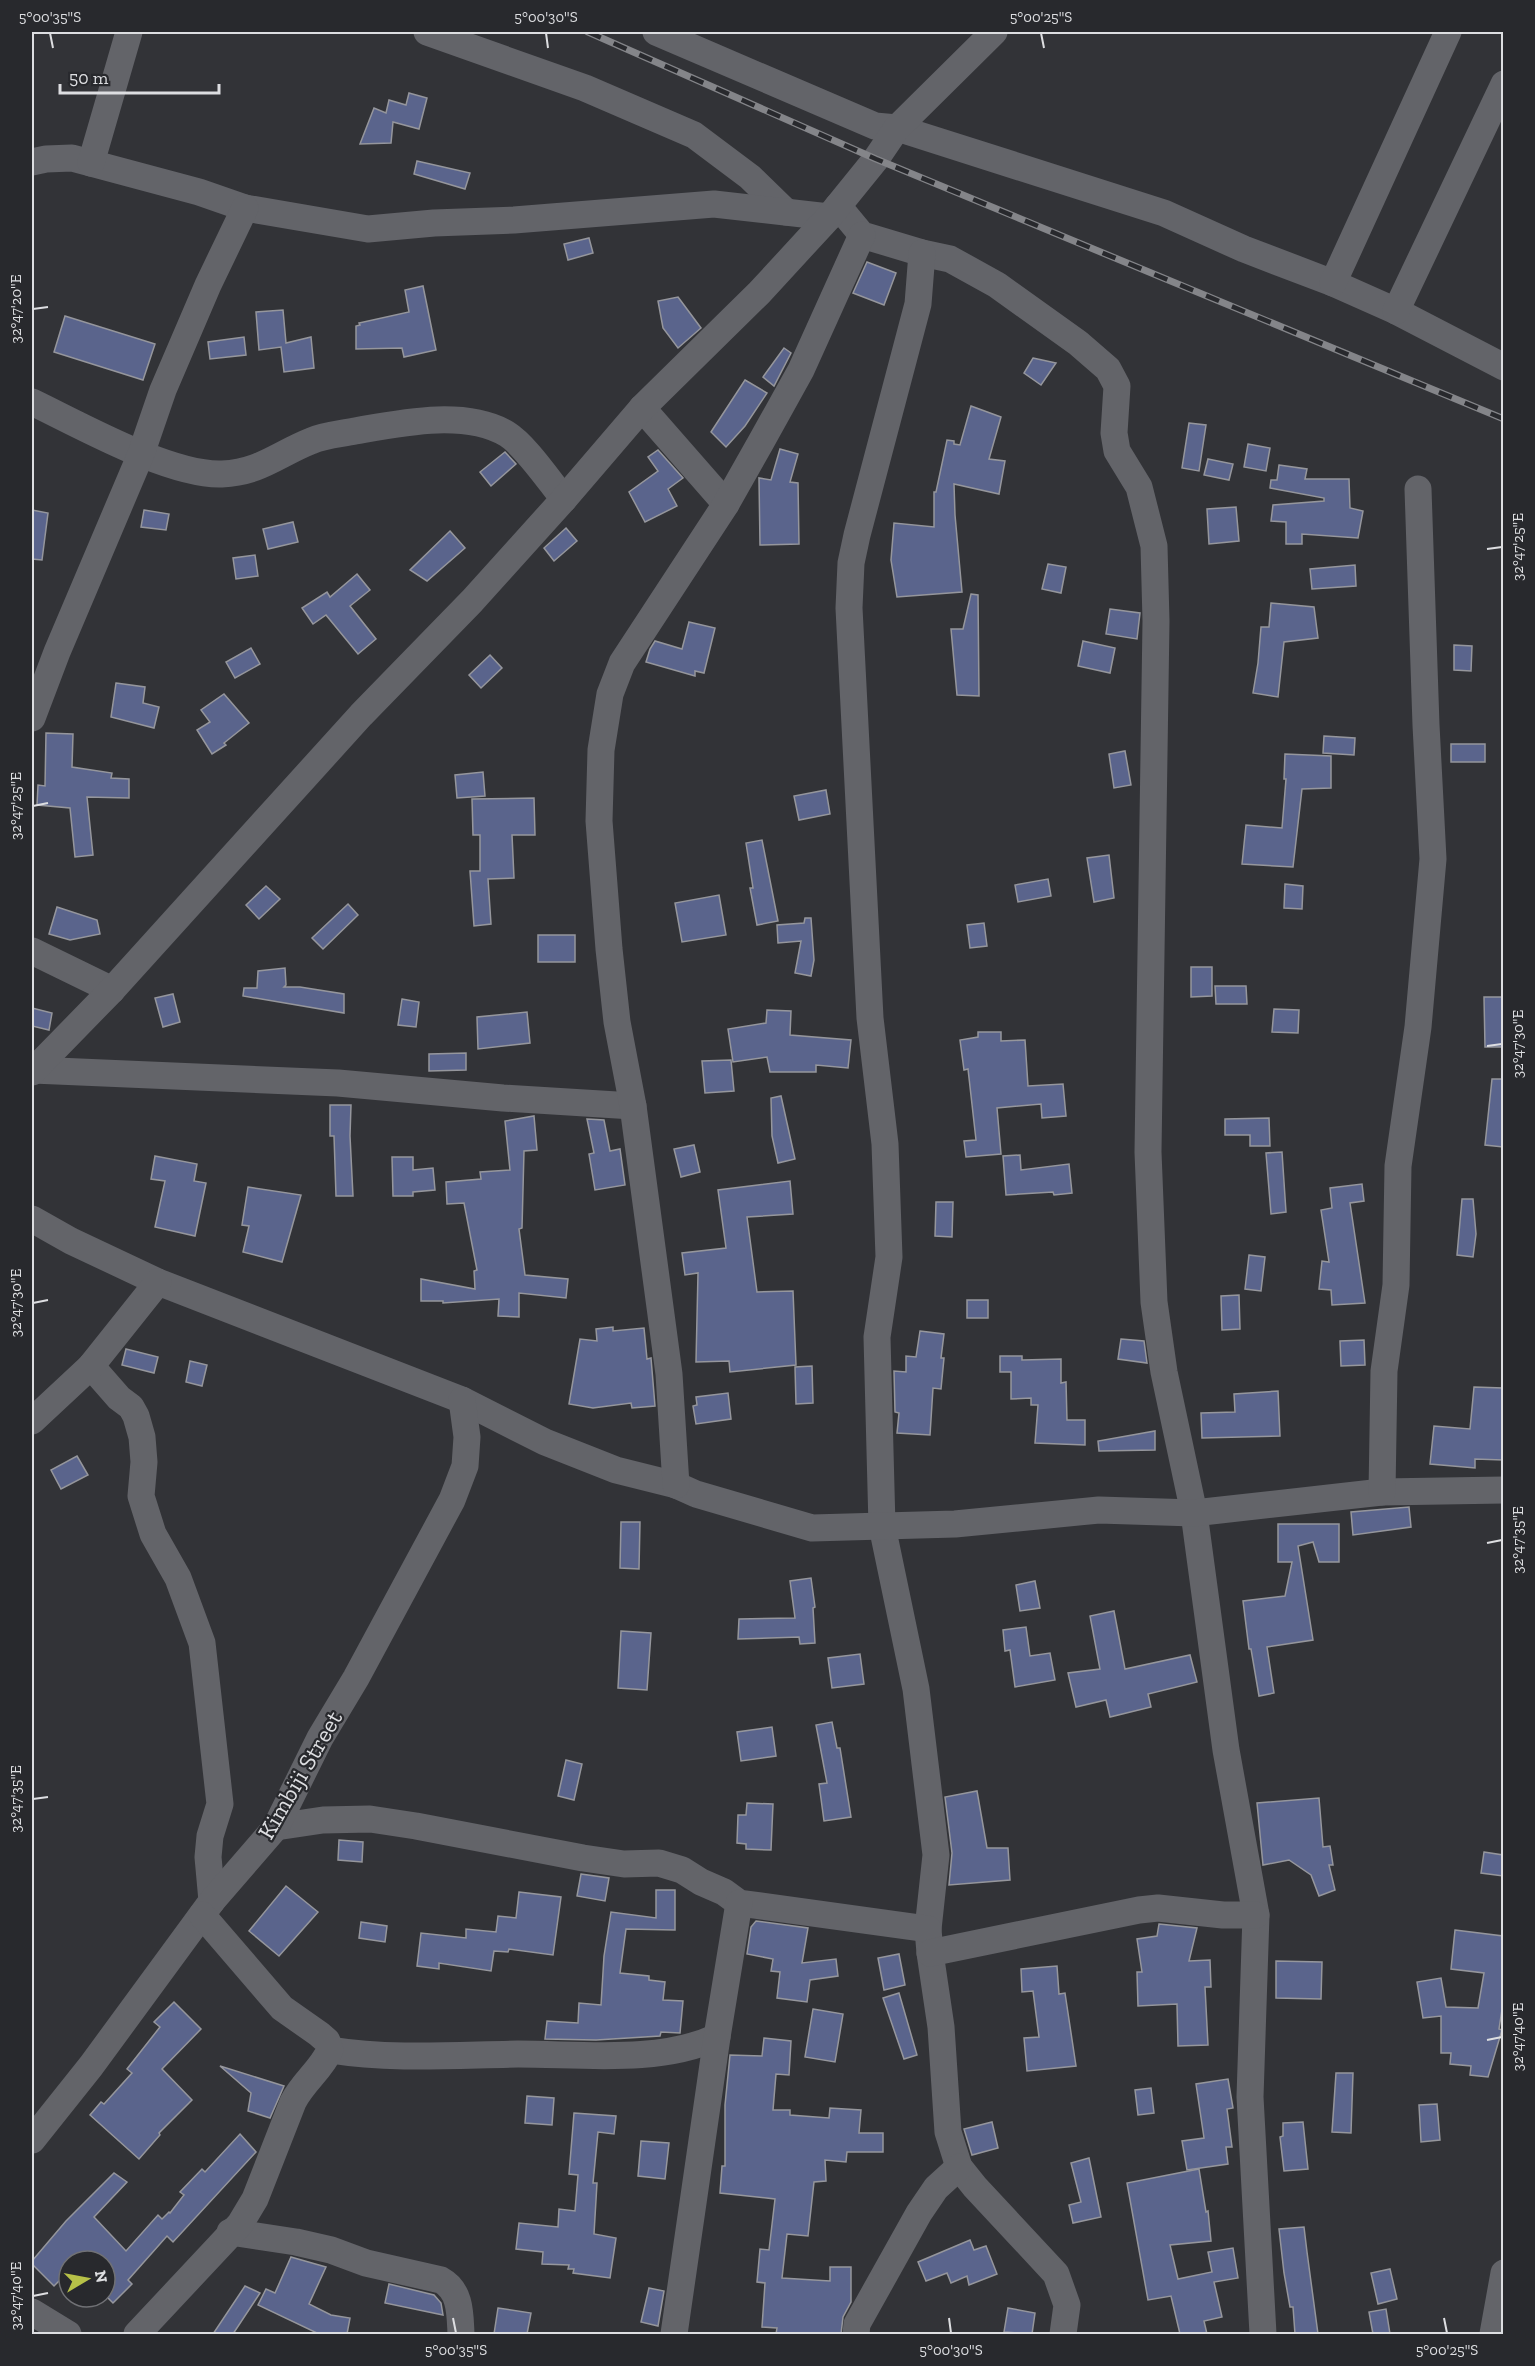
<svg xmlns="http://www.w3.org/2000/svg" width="1535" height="2366" font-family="'Zilla Slab',serif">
	<rect width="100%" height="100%" fill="#323337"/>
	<g fill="#5a648c" stroke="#95969c" stroke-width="1.5">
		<polygon points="409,93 427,98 419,129 393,122 391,143 360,144 374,108 386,113 389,100 406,105"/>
		<polygon points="417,161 470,173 465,189 414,174"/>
		<polygon points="589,238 593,253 568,260 564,244"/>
		<polygon points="867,262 896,273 884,305 853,293"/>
		<polygon points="423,286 436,350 404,357 402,348 356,349 356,326 360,325 359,323 409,312 405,290"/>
		<polygon points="678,297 701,328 678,348 663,328 658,301"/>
		<polygon points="283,310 286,343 311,337 314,368 284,372 281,347 259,350 256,312"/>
		<polygon points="65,316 155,344 143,380 54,352"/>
		<polygon points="244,337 246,355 210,359 208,342"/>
		<polygon points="784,348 791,353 774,386 763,377"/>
		<polygon points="1033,358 1056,363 1041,385 1024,373"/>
		<polygon points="745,380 767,393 745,426 726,447 711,432"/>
		<polygon points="971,406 1001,417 989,459 1005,461 999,494 954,484 955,515 962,592 897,597 891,560 894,523 934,527 934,492 936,492 947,440 954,441 954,444 960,445"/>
		<polygon points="1189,423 1206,425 1199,471 1182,468"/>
		<polygon points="1248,444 1270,448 1266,471 1244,467"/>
		<polygon points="780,449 798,454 790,482 798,483 799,544 760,545 759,478 771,480"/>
		<polygon points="658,450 683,478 668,489 677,506 645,522 629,492 658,471 648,457"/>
		<polygon points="505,452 516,464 491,486 480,472"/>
		<polygon points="1208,459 1233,464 1229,480 1204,475"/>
		<polygon points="1279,465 1307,469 1305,479 1349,479 1350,508 1363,511 1358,538 1302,534 1302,544 1286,544 1286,522 1271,521 1273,505 1324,501 1324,498 1270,488 1271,480 1277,480"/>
		<polygon points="1236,507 1239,541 1209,544 1207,509"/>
		<polygon points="32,510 48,513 42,560 32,559"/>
		<polygon points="144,510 169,514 166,530 141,527"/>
		<polygon points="293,522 298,542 268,549 263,529"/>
		<polygon points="566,528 577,541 554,561 544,548"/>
		<polygon points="450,531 465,548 427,581 410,570"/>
		<polygon points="255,555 258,576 236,579 233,558"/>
		<polygon points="1048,564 1066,567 1061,593 1042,589"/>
		<polygon points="1355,565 1356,586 1312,589 1310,569"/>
		<polygon points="357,574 370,590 350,606 376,639 358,654 326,615 313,624 302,608 327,592 330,597"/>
		<polygon points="971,594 978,595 979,696 957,695 951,629 963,629"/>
		<polygon points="1271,603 1314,607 1318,638 1284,642 1278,697 1253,693 1258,663 1261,627 1269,627"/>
		<polygon points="1110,609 1140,613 1137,639 1106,634"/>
		<polygon points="689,622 715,628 704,673 695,671 695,676 646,662 650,649 655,641 682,649"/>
		<polygon points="1083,641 1115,648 1110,673 1078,666"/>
		<polygon points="1454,645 1472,646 1471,671 1454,670"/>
		<polygon points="251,648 260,664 235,678 226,662"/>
		<polygon points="490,655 502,668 481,688 469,675"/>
		<polygon points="116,683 145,687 143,703 159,707 154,728 111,717"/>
		<polygon points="224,694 249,723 224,743 226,745 212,754 197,730 210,722 201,710"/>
		<polygon points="46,733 73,734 72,767 112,773 111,778 129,779 129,798 87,797 93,855 75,857 70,808 37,805 38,785 45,786"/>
		<polygon points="1324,736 1355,738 1354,755 1323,753"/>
		<rect x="1451" y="744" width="34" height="18"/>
		<polygon points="1125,751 1131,785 1114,788 1109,754"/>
		<polygon points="1285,754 1331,756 1331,788 1302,789 1293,867 1242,864 1246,825 1282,828 1286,779 1284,779"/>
		<polygon points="483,772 485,796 457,798 455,775"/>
		<polygon points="826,790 830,814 799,820 794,796"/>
		<polygon points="534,798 535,835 512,835 514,878 488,879 491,924 474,926 470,871 480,871 480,835 473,835 472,799"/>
		<polygon points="762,840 778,921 757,925 750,888 753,888 746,843"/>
		<polygon points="1109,855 1114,898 1094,902 1087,858"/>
		<polygon points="1048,879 1051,896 1018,902 1015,885"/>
		<polygon points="1285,884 1303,886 1302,909 1284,908"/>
		<polygon points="266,886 280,899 259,919 246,905"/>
		<polygon points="719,895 726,935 682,942 675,903"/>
		<polygon points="348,904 358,915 323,949 312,938"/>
		<polygon points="57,907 97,920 100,934 70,940 49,934"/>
		<polygon points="805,918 811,918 814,960 811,976 795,973 801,941 778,943 777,925 804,923"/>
		<polygon points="984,923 987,946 970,948 967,925"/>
		<rect x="538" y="935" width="37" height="27"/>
		<polygon points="1191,967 1212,967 1212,996 1191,997"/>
		<polygon points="285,968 286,985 284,987 300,987 344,994 344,1013 243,996 244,988 257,988 258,971"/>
		<polygon points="1215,986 1246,986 1247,1004 1216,1004"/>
		<polygon points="173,994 180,1022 163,1027 155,998"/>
		<polygon points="1484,997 1503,997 1503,1047 1485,1047"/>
		<polygon points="402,999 419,1002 416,1027 398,1025"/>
		<polygon points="32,1008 52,1013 49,1030 32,1026"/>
		<polygon points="1274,1009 1299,1010 1298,1033 1272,1032"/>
		<polygon points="767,1010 791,1011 790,1035 851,1040 848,1068 816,1065 816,1072 770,1072 767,1057 733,1062 728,1029 766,1023"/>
		<polygon points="527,1012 530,1043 478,1049 477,1017"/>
		<polygon points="978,1032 1001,1032 1001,1041 1025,1040 1028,1086 1063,1084 1066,1116 1042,1118 1041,1104 997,1108 1001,1154 966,1157 964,1141 976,1140 968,1069 964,1070 960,1040 978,1037"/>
		<polygon points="466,1053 466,1070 429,1071 429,1054"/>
		<polygon points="731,1060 734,1091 705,1093 702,1061"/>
		<polygon points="1492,1079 1503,1079 1503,1147 1485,1145"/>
		<polygon points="781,1096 795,1159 778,1163 772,1136 771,1098"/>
		<polygon points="330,1105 351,1105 350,1136 353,1196 336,1196 334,1136 330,1136"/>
		<polygon points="534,1116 537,1150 524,1151 522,1228 519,1229 525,1275 568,1279 566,1298 519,1293 519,1317 498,1316 499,1299 443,1303 443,1301 421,1301 421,1279 475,1289 474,1271 477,1270 464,1203 447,1204 446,1182 481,1179 480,1172 510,1170 505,1121"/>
		<polygon points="1269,1118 1270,1146 1250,1146 1250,1135 1225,1135 1225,1119"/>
		<polygon points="587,1119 604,1120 610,1151 620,1149 625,1185 595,1190 589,1154 594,1153"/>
		<polygon points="694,1145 700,1172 681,1177 674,1149"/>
		<polygon points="1282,1152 1286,1212 1271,1214 1266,1153"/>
		<polygon points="1020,1155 1021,1170 1069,1164 1072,1193 1054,1195 1053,1192 1006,1195 1003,1156"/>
		<polygon points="155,1156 197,1164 194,1181 206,1183 195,1236 155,1227 165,1181 151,1179"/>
		<polygon points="392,1157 413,1157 413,1170 433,1168 435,1190 413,1192 413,1196 393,1196"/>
		<polygon points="790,1181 793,1214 747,1217 757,1292 793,1291 796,1365 730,1372 729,1361 696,1362 698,1273 685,1275 682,1253 726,1248 718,1190"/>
		<polygon points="1362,1184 1364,1201 1350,1203 1365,1303 1332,1305 1331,1290 1319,1289 1322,1261 1329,1262 1321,1210 1332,1208 1330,1188"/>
		<polygon points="248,1187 301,1195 282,1262 243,1252 249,1226 242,1225"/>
		<polygon points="1462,1199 1473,1199 1476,1234 1473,1257 1457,1255"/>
		<polygon points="936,1202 953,1202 952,1237 935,1236"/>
		<polygon points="1249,1255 1265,1257 1261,1291 1245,1289"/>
		<polygon points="1239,1295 1240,1329 1222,1330 1221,1296"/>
		<rect x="967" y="1300" width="21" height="18"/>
		<polygon points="613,1327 613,1331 644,1328 647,1359 651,1358 655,1406 632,1408 631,1403 593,1408 569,1404 580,1339 597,1341 596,1329"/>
		<polygon points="920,1331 944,1334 941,1358 944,1358 941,1389 933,1388 930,1435 897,1433 899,1413 895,1412 894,1371 906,1372 906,1356 916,1357"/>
		<polygon points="1121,1339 1144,1341 1147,1363 1118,1359"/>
		<polygon points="1364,1340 1365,1365 1341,1366 1340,1341"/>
		<polygon points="126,1349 158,1357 154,1373 122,1365"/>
		<polygon points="1000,1356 1022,1356 1022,1360 1061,1359 1061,1383 1066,1382 1067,1420 1085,1420 1085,1445 1035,1443 1038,1405 1031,1405 1031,1398 1011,1399 1011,1372 1000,1372"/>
		<polygon points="190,1361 207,1365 202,1386 186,1382"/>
		<polygon points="812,1366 813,1403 796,1404 795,1367"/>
		<polygon points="1474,1387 1503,1388 1503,1460 1475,1459 1475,1468 1430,1464 1434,1426 1470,1429"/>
		<polygon points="1278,1391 1280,1436 1202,1438 1201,1413 1235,1412 1234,1394"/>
		<polygon points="728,1393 731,1419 696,1424 693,1406 697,1405 696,1397"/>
		<polygon points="1155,1431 1155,1450 1099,1451 1098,1441"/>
		<polygon points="77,1456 88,1475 61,1489 51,1470"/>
		<polygon points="1409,1507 1411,1527 1353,1535 1351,1512"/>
		<polygon points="621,1522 640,1522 639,1569 620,1568"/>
		<polygon points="1278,1524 1339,1524 1339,1562 1319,1562 1313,1542 1298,1546 1313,1640 1267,1647 1274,1693 1259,1696 1251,1649 1249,1649 1243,1601 1285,1596 1292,1562 1278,1562"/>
		<polygon points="811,1578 815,1607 813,1608 815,1643 800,1644 799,1637 738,1639 739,1619 795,1618 790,1581"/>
		<polygon points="1035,1581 1040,1608 1020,1611 1016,1585"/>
		<polygon points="1114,1611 1125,1669 1190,1655 1197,1682 1148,1694 1151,1707 1110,1717 1106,1700 1076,1707 1068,1673 1100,1669 1090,1616"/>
		<polygon points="1026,1627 1030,1656 1050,1653 1055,1680 1015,1687 1010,1650 1005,1651 1003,1630"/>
		<polygon points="621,1631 651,1633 647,1690 618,1688"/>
		<polygon points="860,1654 864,1684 832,1688 828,1658"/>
		<polygon points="832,1722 837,1748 840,1748 851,1817 824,1821 819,1784 827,1783 816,1725"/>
		<polygon points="772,1727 776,1756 741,1761 737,1732"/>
		<polygon points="566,1760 582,1764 574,1800 558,1796"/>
		<polygon points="977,1791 987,1848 1008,1848 1010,1880 949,1885 952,1853 945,1797"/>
		<polygon points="1319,1798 1323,1847 1330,1846 1333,1865 1329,1865 1335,1890 1319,1896 1311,1875 1289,1860 1263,1865 1257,1803"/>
		<polygon points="747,1803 773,1804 771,1850 746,1849 746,1844 737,1843 738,1815 746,1815"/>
		<polygon points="339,1840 363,1842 362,1862 338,1860"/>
		<polygon points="1484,1852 1503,1855 1503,1876 1481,1873"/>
		<polygon points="581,1874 609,1878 605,1901 577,1896"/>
		<polygon points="286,1886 318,1912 279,1956 249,1931"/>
		<polygon points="656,1890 675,1890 675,1930 626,1929 620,1973 649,1976 649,1980 665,1982 663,2000 683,2001 680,2033 661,2032 660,2036 596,2040 545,2039 547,2021 578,2023 579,2003 601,2005 604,1956 611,1912 656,1918"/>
		<polygon points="519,1892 561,1897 553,1955 509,1949 508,1952 494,1951 491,1971 439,1963 439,1969 417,1966 421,1933 466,1938 466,1929 496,1932 498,1916 516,1918"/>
		<polygon points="756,1921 808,1928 802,1963 836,1959 838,1976 810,1980 807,2002 777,1998 780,1972 771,1971 773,1959 747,1954 751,1927"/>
		<polygon points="361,1922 387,1926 385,1942 359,1938"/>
		<polygon points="1159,1924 1197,1928 1189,1961 1210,1960 1211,1987 1205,1987 1208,2045 1178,2046 1177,2004 1138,2006 1137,1972 1142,1972 1137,1939 1157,1936"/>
		<polygon points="1455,1930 1503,1936 1503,2003 1499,2029 1502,2030 1488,2077 1470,2075 1471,2066 1450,2064 1451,2053 1441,2053 1441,2016 1423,2018 1417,1982 1441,1978 1446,2007 1478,2008 1484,1973 1451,1969"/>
		<polygon points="899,1954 905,1985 884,1990 878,1958"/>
		<polygon points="1276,1961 1322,1962 1321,1999 1276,1998"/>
		<polygon points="1057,1966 1059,1994 1065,1993 1076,2066 1027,2071 1024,2038 1039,2037 1033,1991 1022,1992 1021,1969"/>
		<polygon points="899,1993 917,2055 904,2059 883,1998"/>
		<polygon points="174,2002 201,2029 162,2069 192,2100 159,2133 160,2135 139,2159 90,2115 101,2102 104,2104 132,2073 127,2069 160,2027 154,2022"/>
		<polygon points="813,2009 843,2014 835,2062 805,2057"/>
		<polygon points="764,2038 791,2041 789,2075 776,2074 773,2110 790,2110 790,2115 829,2118 830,2108 861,2110 859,2133 883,2133 883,2152 847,2152 846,2162 825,2160 826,2181 814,2182 808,2236 787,2234 782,2278 830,2281 830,2267 851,2267 851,2302 843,2317 841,2334 776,2334 777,2328 762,2327 765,2283 757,2282 760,2249 769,2250 775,2199 720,2193 722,2166 725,2166 725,2105 730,2055 762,2056"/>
		<polygon points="220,2066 284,2086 270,2118 248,2111 251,2093"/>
		<polygon points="1336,2073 1353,2073 1351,2133 1332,2132"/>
		<polygon points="1228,2079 1233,2108 1227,2109 1232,2147 1226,2147 1228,2164 1187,2170 1182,2141 1204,2138 1196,2084"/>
		<polygon points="1151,2088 1154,2113 1138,2115 1135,2090"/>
		<polygon points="527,2096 554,2098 552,2125 525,2123"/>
		<polygon points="1437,2104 1440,2140 1421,2142 1419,2105"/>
		<polygon points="574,2113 616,2116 614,2134 598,2132 593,2183 597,2183 594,2234 616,2238 610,2278 573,2273 574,2269 568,2269 569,2265 542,2264 543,2252 516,2249 519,2223 558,2227 559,2209 575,2211 578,2175 569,2174"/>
		<polygon points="992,2122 998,2148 972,2155 964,2129"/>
		<polygon points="1303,2122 1308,2169 1284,2171 1280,2137 1283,2136 1283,2123"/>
		<polygon points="240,2134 256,2152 173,2242 167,2236 128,2280 132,2284 113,2303 105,2295 105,2261 69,2261 69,2271 54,2286 32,2264 32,2261 66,2221 114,2173 127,2182 94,2217 126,2251 158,2215 162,2219 169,2212 170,2213 184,2195 180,2192 202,2169 205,2172"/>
		<polygon points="641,2141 669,2143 665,2179 638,2176"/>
		<polygon points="1089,2158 1101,2217 1073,2223 1069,2205 1081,2202 1071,2163"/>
		<polygon points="1199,2169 1206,2212 1208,2211 1211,2241 1170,2245 1178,2279 1212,2272 1208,2252 1233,2248 1238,2278 1214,2282 1222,2317 1204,2321 1207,2334 1180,2334 1171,2296 1148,2300 1127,2183"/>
		<polygon points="1304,2227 1307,2252 1318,2334 1295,2334 1293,2307 1290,2307 1284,2273 1279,2229"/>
		<polygon points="970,2240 974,2250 986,2246 997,2274 969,2285 967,2276 951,2283 947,2273 926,2281 918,2262"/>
		<polygon points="291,2257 326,2267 309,2304 331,2315 350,2318 347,2334 319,2334 258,2305 266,2289 275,2293"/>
		<polygon points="1390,2269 1397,2299 1378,2304 1371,2273"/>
		<polygon points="389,2284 434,2295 441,2303 443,2315 385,2303"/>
		<polygon points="245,2286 260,2293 233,2334 213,2334"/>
		<polygon points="649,2288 664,2291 658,2326 641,2322"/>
		<polygon points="498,2308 531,2313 527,2334 494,2334"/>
		<polygon points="1008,2308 1035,2313 1032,2334 1004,2332"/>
		<polygon points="1386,2309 1390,2334 1373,2334 1369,2312"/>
	</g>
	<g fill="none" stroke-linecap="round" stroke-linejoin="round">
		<g stroke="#636469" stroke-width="27">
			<polyline points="427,32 585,88 694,135 750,177 786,212"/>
			<polyline points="656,32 875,126 897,128 1164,213 1244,249 1333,283 1396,311 1504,367"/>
			<polyline points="32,162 46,159 72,158 199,192 245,208 368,229 434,223 514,220 714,204 829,217"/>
			<polyline points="91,163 129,32"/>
			<polyline points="838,206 862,235 922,253 950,259 997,285 1078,343 1108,369 1117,386 1114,433 1117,451 1139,487 1154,546 1156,621 1148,1152 1154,1302 1164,1372 1194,1513 1226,1750 1256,1915 1250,2097 1263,2334"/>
			<polyline points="922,253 918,304 857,535 851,563 849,608 870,1018 885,1144 889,1257 877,1337 882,1526 916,1689 936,1855 928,1929 930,1953 941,2027 948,2132 959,2167 975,2187 1056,2274 1067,2305 1063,2334"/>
			<polyline points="1333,283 1448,32"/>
			<polyline points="1396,311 1504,84"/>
			<path d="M32 402C80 425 170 476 222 474 261 472 278 454 311 441 324 435 341 434 355 431 400 423 465 409 507 434 525 445 550 482 564 499"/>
			<polyline points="642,408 726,504"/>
			<polyline points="32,718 57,652 141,454 163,390 208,285 245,208"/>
			<polyline points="32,951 112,990"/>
			<polyline points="33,1070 338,1083 503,1098 633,1106"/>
			<polyline points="32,1072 112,990 361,715 472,601 564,499 642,408 759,293 829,217 876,159 897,128 994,32"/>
			<polyline points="32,1219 71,1241 158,1282 462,1400 545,1442 616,1470 676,1485 696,1494 812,1528 955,1524 1099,1510 1194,1513 1382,1492 1504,1490"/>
			<polyline points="91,1366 119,1398 131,1407 136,1416 142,1437 144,1462 141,1496 153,1534 178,1578 202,1643 220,1804 210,1836 208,1857 212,1901"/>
			<polyline points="32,1421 91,1366 158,1282"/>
			<polyline points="676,1485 669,1374 633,1106 617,1022 609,949 599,821 601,750 610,694 622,663 726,504 761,442 801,370 862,235"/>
			<polyline points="1382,1492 1384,1371 1396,1285 1398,1166 1418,1027 1433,859 1426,725 1418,489"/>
			<polyline points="276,1827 323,1820 370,1819 416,1826 583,1858 624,1864 659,1863 682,1870 701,1882 724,1892 739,1903 928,1929"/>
			<polyline points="930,1953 1139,1910 1158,1908 1223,1915 1256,1915"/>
			<path d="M330 2050C393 2060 455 2055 518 2054 582 2054 659 2064 717 2037"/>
			<polyline points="32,2140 91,2066 212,1901 276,1827 320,1738 356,1678 452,1500 465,1466 467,1437 462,1400"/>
			<path d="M230 2232 296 2242 331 2250 366 2263 441 2280C461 2291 460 2314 461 2334"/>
			<polyline points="32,2312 68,2334"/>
			<path d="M137 2334 240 2224 255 2199 293 2102C303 2082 321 2070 330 2050L327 2041 319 2034 282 2008 202 1915"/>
			<polyline points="674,2334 717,2037 739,1903"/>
			<polyline points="856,2334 857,2324 919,2213 936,2188 959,2167"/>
			<polyline points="1493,2334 1504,2273"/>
		</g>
		<defs>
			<polyline id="rail" points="588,32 876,159 1504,419"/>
		</defs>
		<use href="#rail" stroke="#848589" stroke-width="7"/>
		<use href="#rail" stroke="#28292d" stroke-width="4.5" stroke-dasharray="14" stroke-linecap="butt"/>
	</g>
	<path fill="none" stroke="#dddee1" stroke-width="2" d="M50 33 53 48M546 33 548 48M1041 33 1044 48M33 309 48 307M1487 549 1502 547M33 806 48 803M1487 1046 1502 1044M33 1303 48 1300M1487 1543 1502 1540M33 1799 48 1797M1487 2040 1502 2037M33 2296 48 2293M453 2318 456 2333M949 2318 951 2333M1444 2318 1447 2333"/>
	<g text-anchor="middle" stroke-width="4.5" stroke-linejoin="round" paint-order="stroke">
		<g font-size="24" fill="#dddee1" stroke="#28292d">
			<text transform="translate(300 1775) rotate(-60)" y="8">Kimbiji Street</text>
		</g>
	</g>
	<rect width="1535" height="2366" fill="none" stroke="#28292d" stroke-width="66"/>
	<g transform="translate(87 2279) rotate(80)"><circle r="28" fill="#28292d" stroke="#707175" stroke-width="1.5"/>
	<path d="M0-4.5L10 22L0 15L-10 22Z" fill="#b7c148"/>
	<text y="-9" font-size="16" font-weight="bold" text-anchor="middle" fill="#dddee1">N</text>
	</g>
	<path d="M60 84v9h159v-9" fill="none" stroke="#dddee1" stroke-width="3"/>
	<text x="69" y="84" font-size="18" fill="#dddee1" stroke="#28292d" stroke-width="4.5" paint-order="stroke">50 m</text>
	<rect x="33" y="33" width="1469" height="2300" fill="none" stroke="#dddee1" stroke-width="2"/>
	<g font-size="15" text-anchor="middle" fill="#dddee1">
		<text x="50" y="22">5°00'35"S</text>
		<text x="546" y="22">5°00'30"S</text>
		<text x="1041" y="22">5°00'25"S</text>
		<text transform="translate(16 309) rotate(-90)" y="5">32°47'20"E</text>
		<text transform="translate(1518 547) rotate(-90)" y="5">32°47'25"E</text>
		<text transform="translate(16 806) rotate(-90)" y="5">32°47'25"E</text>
		<text transform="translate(1518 1044) rotate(-90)" y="5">32°47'30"E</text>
		<text transform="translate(16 1303) rotate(-90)" y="5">32°47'30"E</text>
		<text transform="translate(1518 1540) rotate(-90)" y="5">32°47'35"E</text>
		<text transform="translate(16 1799) rotate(-90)" y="5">32°47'35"E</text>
		<text transform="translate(1518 2037) rotate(-90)" y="5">32°47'40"E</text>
		<text transform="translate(16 2296) rotate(-90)" y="5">32°47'40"E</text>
		<text x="456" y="2355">5°00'35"S</text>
		<text x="951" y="2355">5°00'30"S</text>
		<text x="1447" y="2355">5°00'25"S</text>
	</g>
</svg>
